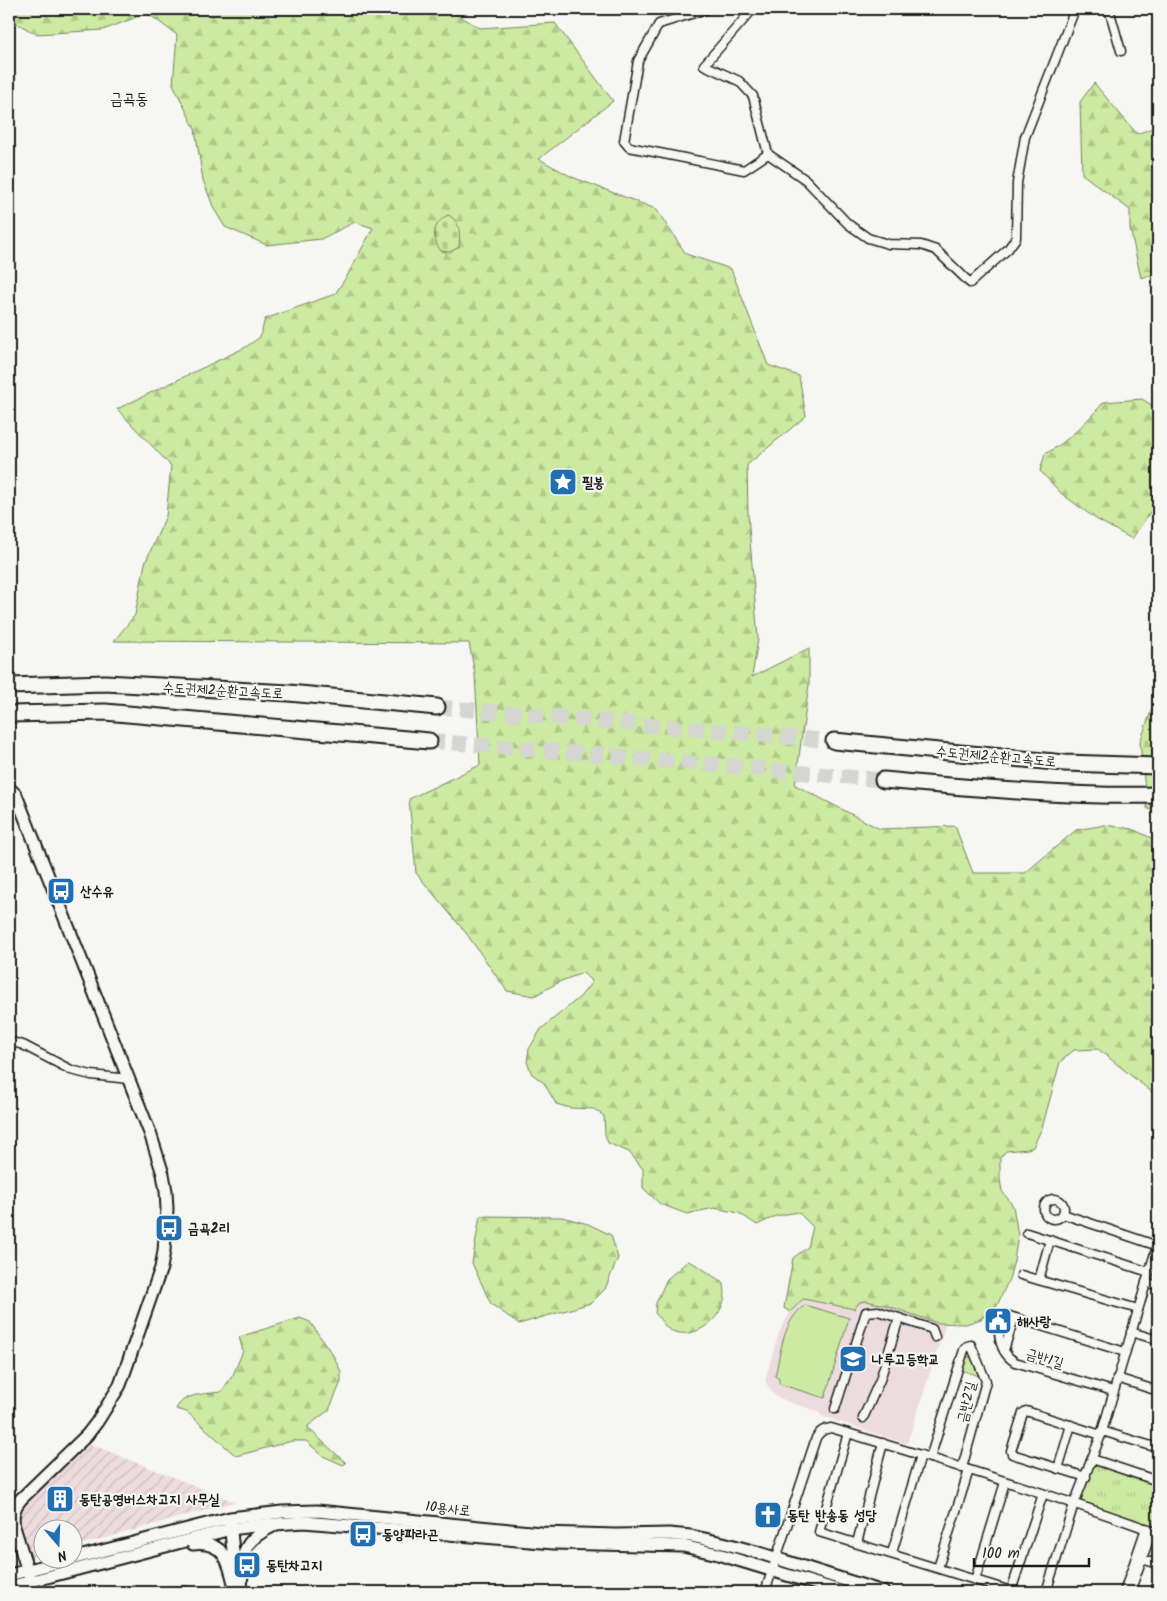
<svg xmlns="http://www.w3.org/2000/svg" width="1167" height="1601" font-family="Kalam,'Poor Story',sans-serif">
	<defs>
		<pattern id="industrial-furrows" width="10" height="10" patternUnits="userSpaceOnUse" patternTransform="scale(1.25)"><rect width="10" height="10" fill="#eddcdf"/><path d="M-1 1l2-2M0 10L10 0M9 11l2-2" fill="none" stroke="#cbbcbf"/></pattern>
		<pattern id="forest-firs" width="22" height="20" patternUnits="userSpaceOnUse" patternTransform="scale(1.25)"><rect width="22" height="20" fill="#cceaa1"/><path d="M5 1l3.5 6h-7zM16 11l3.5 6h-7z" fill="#afc88a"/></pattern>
		<pattern id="cemetery-stones" width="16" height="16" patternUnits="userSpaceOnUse" patternTransform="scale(1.25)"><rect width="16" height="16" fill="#cceaa1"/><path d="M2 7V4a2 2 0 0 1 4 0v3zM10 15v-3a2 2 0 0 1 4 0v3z" fill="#afc88a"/></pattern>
		<pattern id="park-tufts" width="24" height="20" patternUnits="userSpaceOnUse" patternTransform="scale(1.25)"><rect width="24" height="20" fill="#cceaa1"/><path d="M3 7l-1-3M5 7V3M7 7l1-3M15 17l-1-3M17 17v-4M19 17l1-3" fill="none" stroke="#afc88a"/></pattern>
	</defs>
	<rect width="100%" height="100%" fill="#f6f6f2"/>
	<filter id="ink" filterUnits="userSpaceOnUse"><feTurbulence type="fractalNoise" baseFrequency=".02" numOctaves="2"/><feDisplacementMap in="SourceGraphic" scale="10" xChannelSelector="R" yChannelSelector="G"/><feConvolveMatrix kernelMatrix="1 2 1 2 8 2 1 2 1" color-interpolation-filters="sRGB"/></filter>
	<g filter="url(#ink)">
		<polygon fill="#eddcdf" points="803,1299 854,1309 860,1302 866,1301 885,1305 937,1323 945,1323 944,1330 907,1444 822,1416 817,1411 788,1402 774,1395 765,1381 778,1335 790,1312"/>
		<polygon fill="url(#industrial-furrows)" points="90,1444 235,1502 73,1547 72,1528 42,1528 42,1555 30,1558 19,1520 23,1504"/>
		<path fill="#cceaa1" stroke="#74835e" d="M805 1305 849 1318 825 1398 779 1384V1379L775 1376C781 1351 783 1321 805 1305Z"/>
		<g fill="url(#forest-firs)" stroke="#74835e">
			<polygon points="9,9 448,9 480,28 555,23 613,101 539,159 572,177 656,209 686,254 731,269 768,365 799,376 806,416 747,465 748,515 758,639 752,677 809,648 809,685 795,785 880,829 955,826 973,873 1025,873 1076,830 1105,825 1132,829 1158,841 1158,1097 1098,1049 1074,1050 1060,1062 1042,1128 1033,1147 1028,1149 1006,1151 1000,1158 1000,1180 1002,1191 1013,1206 1018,1235 1014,1261 1009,1279 996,1308 981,1319 966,1324 937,1323 885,1305 866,1301 860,1302 854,1309 803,1299 790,1312 784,1308 793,1258 808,1247 813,1227 798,1212 776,1216 757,1225 739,1213 714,1208 687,1214 660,1204 643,1188 643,1169 629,1152 608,1143 605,1135 604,1116 594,1109 570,1108 556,1104 544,1083 532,1074 527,1062 529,1049 541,1029 580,997 592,982 583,973 561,981 534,996 507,991 466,933 416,873 409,799 480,765 475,674 469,643 114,641 135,615 145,563 166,516 171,466 117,409 246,347 260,337 265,319 335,294 347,276 373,228 355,222 321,239 267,245 225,227 214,209 203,180 195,129 173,84 177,35 147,13 103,30 36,34 9,19"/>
			<polygon points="1094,83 1137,134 1158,126 1158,273 1141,278 1130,228 1130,210 1082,174 1080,102"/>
			<path d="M1142 399 1158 409V500L1132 539 1096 519 1062 494 1040 471 1045 454C1069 441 1086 422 1104 402Z"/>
			<polygon points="1158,696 1158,814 1147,808 1140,742 1155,700"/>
			<polygon points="480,1216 562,1217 588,1224 611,1235 618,1258 605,1289 591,1303 519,1324 491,1304 472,1263"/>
			<path d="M688 1261C702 1266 709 1275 723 1282 734 1311 695 1347 667 1328 663 1324 659 1317 655 1313L656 1303 667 1279Z"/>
			<path d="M300 1318 310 1322 334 1357 341 1372V1382L329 1410 308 1426 309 1429 346 1463 343 1465 323 1456 306 1441H292L236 1456 187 1412 176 1409C183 1393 207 1394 221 1392L233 1375 243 1351 239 1337Z"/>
		</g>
		<path fill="url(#cemetery-stones)" stroke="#74835e" d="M448 215C461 221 460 235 459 247L450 252 441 251C431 237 432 224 448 215Z"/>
		<g fill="url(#park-tufts)" stroke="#74835e">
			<polygon points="967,1356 973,1358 979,1376 961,1370"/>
			<polygon points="1094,1463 1158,1483 1158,1514 1153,1527 1080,1502"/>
		</g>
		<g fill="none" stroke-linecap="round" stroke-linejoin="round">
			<g stroke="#d5d5d2" stroke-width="15" stroke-dasharray="15 8" stroke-linecap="butt">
				<polyline points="437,707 834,741"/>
				<polyline points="429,741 605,755 883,780"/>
			</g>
			<defs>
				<g id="street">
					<polyline points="707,9 659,24 638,61 624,141 629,147 744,170 768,154 806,180 848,224 868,238 888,244 921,245 936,250 970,283 1008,249 1016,238 1017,183 1025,137 1075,9"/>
					<polyline points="753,9 704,65 739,81 753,96 768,154"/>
					<polyline points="1109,9 1121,51"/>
					<polyline points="9,1044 16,1043 23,1045 71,1070 91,1075 129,1079"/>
					<circle cx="1054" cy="1209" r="10"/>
					<polyline points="1063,1214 1158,1246"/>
					<polyline points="1027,1233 1149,1272"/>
					<polyline points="1021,1275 1138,1309"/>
					<polyline points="1039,1280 1050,1240"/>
					<polyline points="1146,1282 1158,1286"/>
					<polyline points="1006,1315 1125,1352"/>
					<polyline points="1131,1332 1158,1340"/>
					<path d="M999 1333C1000 1345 1005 1356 1015 1362L1113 1391"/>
					<polyline points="1004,1350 1014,1318"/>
					<polyline points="1117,1378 1158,1391"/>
					<polyline points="835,1409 866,1312 878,1311 932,1329 935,1337"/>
					<polyline points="863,1418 880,1380 899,1318"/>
					<polyline points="1102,1431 1158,1448"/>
					<polyline points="848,1433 819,1532 1011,1591 1043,1494"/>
					<polyline points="930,1458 964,1350 967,1346 971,1345 986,1381 962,1468"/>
					<polyline points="1092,1459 1158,1481"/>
					<polyline points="1058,1469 1071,1425"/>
					<polyline points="1086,1477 1012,1454 1011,1451 1023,1413 1026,1411 1101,1435"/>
					<polyline points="857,1543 883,1443"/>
					<polyline points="892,1553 921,1455"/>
					<polyline points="1138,1558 1158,1564"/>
					<polyline points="938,1568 969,1470"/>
					<polyline points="975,1580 1005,1482"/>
					<polyline points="31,1581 34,1592"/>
					<polyline points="180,1592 186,1591 186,1592"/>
					<path d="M765 1592 816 1438C820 1431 824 1429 831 1428 941 1461 1051 1494 1158 1533"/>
					<polyline points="1046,1592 1074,1504 1101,1435 1157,1246"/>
					<polyline points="1124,1592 1146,1528"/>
					<polyline points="1130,1592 1152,1531"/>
				</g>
				<g id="secondary">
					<path d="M9 788 16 795 150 1133 163 1174 166 1191 167 1209 164 1251 161 1268 120 1385 97 1422 87 1435 21 1499C13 1508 12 1516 14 1527L31 1581"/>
					<polyline points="230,1522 235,1571"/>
					<path d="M193 1544C227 1540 230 1566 236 1592"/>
					<polyline points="9,1575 230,1518 282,1512 317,1511 541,1533 616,1535 669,1534 691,1536 723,1543 756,1552 883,1592"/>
					<polyline points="9,1587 231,1529 261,1525 304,1522 554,1543 683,1546 718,1554 843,1592"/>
					<path d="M241 1592C243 1558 238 1542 273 1526"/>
				</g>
				<g id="highway">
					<polyline points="9,686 105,683 289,693 437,707"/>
					<polyline points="9,714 105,712 429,741"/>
					<polyline points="834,741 1065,763 1158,766"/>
					<path d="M883 780C974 788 1066 797 1158 795"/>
				</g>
			</defs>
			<use href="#street" stroke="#1c1c1c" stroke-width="11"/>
			<use href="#secondary" stroke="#1c1c1c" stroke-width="15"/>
			<use href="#highway" stroke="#1c1c1c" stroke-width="19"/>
			<use href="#street" stroke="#f6f6f2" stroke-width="8"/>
			<use href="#secondary" stroke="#f6f6f2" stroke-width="11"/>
			<use href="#highway" stroke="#f6f6f2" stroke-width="15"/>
		</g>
	</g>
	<defs>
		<symbol id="sight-square" viewBox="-11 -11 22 22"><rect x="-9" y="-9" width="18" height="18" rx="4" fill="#1f6fb2" stroke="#f6f6f2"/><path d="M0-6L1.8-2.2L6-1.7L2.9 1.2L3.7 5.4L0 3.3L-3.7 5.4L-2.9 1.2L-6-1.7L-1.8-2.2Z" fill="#fff"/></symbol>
		<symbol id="bus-square" viewBox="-11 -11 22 22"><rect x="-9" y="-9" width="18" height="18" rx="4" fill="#1f6fb2" stroke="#f6f6f2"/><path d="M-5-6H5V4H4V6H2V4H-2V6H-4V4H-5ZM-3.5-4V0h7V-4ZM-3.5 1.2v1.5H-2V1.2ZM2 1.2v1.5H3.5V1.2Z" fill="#fff"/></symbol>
		<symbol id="civic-square" viewBox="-11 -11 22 22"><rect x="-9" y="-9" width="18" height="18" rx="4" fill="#1f6fb2" stroke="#f6f6f2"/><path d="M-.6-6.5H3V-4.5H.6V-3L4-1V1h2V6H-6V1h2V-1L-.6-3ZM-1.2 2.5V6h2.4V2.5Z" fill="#fff"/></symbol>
		<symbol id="school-square" viewBox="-11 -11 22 22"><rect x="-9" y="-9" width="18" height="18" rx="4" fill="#1f6fb2" stroke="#f6f6f2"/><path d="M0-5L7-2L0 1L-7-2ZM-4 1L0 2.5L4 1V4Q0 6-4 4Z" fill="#fff"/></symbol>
		<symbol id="building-square" viewBox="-11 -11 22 22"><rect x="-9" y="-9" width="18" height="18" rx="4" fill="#1f6fb2" stroke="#f6f6f2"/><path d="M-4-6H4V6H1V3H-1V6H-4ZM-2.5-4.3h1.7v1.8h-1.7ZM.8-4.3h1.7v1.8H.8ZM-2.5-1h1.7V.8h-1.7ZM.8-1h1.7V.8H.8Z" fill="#fff"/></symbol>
		<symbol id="church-square" viewBox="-11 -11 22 22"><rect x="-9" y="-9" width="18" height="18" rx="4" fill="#1f6fb2" stroke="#f6f6f2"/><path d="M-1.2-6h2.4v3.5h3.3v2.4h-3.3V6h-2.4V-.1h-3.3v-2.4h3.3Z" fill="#fff"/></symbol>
	</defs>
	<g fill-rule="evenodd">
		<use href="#sight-square" x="547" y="466" width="32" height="32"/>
		<use href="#bus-square" x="45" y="875" width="32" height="32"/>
		<use href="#bus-square" x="153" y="1212" width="32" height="32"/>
		<use href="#civic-square" x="982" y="1305" width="32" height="32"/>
		<use href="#school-square" x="837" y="1343" width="32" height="32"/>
		<use href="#building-square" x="44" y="1483" width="32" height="32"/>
		<use href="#church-square" x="752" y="1499" width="32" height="32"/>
		<use href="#bus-square" x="347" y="1518" width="32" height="32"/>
		<use href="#bus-square" x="231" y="1549" width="32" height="32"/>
	</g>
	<g text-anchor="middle" stroke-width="4.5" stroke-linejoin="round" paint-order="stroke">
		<g font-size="14" font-weight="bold" fill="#1c1c1c" stroke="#f6f6f2" text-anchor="start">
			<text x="582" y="487">필봉</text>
			<text x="80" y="896">산수유</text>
			<text x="188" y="1233">금곡2리</text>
			<text x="1017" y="1326">해사랑</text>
			<text x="872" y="1364">나루고등학교</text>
			<text x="79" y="1504">동탄공영버스차고지 사무실</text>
			<text x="787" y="1520">동탄 반송동 성당</text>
			<text x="382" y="1539">동양파라곤</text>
			<text x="266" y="1570">동탄차고지</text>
		</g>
		<g font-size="14" fill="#1c1c1c" stroke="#f6f6f2">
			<text transform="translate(223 690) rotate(3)" y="5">수도권제2순환고속도로</text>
			<text transform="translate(996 756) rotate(5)" y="5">수도권제2순환고속도로</text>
			<text transform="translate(1045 1358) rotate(16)" y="5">금반1길</text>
			<text transform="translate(966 1402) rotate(-77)" y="5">금반2길</text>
			<text transform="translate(448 1508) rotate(6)" y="5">10용사로</text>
		</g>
		<g font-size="16" fill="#1c1c1c" stroke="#f6f6f2">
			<text x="129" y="104">금곡동</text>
		</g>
	</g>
	<rect width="1167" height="1601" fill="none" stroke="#f6f6f2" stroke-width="30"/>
	<rect x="15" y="15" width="1137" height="1571" fill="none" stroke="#1c1c1c" stroke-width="2" filter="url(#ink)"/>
	<g transform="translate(58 1544) rotate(161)"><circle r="24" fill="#f6f6f2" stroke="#9f9f9c"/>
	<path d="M0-4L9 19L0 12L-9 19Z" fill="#1f6fb2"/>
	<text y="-8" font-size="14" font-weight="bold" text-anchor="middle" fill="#1c1c1c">N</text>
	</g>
	<path d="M974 1558v8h115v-8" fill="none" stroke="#1c1c1c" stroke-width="2.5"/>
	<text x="982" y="1558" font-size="15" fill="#1c1c1c" stroke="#f6f6f2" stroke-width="4" paint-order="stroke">100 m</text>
</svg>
